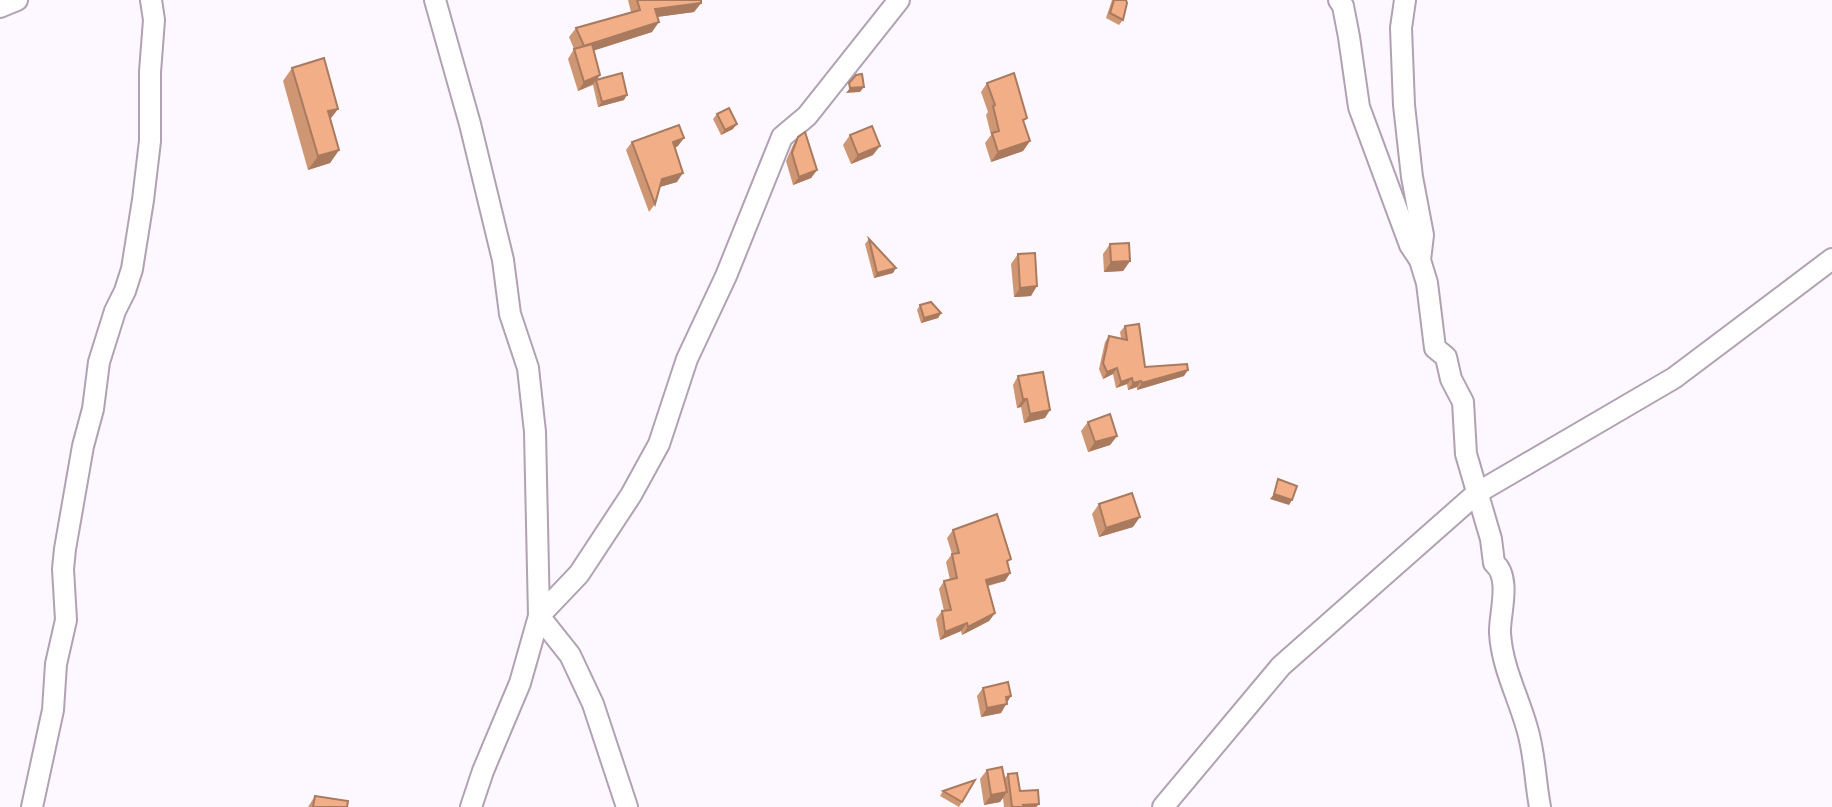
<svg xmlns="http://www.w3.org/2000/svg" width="1832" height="807" font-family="'Archivo Narrow',sans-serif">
	<rect width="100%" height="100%" fill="#fdf7ff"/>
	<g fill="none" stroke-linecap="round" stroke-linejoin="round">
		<defs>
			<g id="street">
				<polyline points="435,0 470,124 503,260 510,314 528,368 535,432 539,616 570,655 593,704 627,807"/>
				<polyline points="1339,0 1343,6 1349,37 1359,107 1410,245 1420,260"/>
				<path d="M1405 0 1401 28 1404 105 1412 177 1423 235 1420 260 1427 283 1435 348 1446 357 1451 379 1463 402 1466 454 1491 539 1494 563C1512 578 1499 615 1500 633 1502 667 1518 696 1527 728 1535 754 1535 781 1540 807"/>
				<polyline points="0,7 17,0"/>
				<polyline points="32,807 53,710 56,664 66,620 63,569 65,549 83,446 93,409 99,362 115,311 125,291 132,269 143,200 150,141 150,72 154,20 151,0"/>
				<polyline points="471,807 483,771 520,683 539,616 579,574 631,495 659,444 687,359 726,276 782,137 807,116 899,0"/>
				<polyline points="1163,807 1281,666 1477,493 1674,378 1832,259"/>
			</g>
		</defs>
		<use href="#street" stroke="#b0a1b3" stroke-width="24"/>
		<use href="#street" stroke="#fff" stroke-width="20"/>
	</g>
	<g fill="#cf9674">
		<polygon points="628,0 701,0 701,3 694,12 657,17 652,32 594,50 600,75 597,80 624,100 598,107 593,85 578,91 568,59 574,49 569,37 576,28 631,12"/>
		<polygon points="1112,0 1126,0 1123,20 1119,25 1106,18"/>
		<polygon points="292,68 338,109 330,119 339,150 330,163 308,170 283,81"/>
		<polygon points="987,83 1024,124 1030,141 1023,151 991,162 985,143 991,135 986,115 988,112 981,92"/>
		<polygon points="717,114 733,129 721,135 713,119"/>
		<polygon points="850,135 873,155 851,164 843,145"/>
		<polygon points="798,137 817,170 811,178 793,185 786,161 793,145"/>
		<polygon points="632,142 678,146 675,148 677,182 660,187 655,204 649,212 626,150"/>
		<polygon points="869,239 893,273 874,278 865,244"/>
		<polygon points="1110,244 1130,261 1123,271 1104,272 1103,254"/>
		<polygon points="1018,254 1031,296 1014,297 1011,264"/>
		<polygon points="920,305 941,313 938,318 921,323 917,310"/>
		<polygon points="1125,326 1145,367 1184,376 1137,390 1137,387 1128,390 1127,384 1116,388 1113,374 1103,379 1099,369 1105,342 1109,336 1121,338 1120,332"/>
		<polygon points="1018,376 1045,418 1024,423 1021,407 1017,408 1013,385"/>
		<polygon points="1088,422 1117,436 1110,445 1088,452 1081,431"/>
		<polygon points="1099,504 1133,527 1099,537 1092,514"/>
		<polygon points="953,530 1008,563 1010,573 1005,581 988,586 995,613 989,621 962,635 961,631 940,640 936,619 942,611 944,611 939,589 944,581 950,580 946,562 952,554 947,538"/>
		<polygon points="983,688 1007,702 1001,713 981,717 977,696"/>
		<polygon points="987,770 1004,779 1008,774 1020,791 1039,804 1036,807 1004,807 1003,798 1000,802 984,805 980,779"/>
		<polygon points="943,791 962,802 959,807 940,796"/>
		<polygon points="315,796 347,807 308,807"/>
	</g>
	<g fill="#a97a5e">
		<polygon points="701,3 694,12 649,18 655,9"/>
		<polygon points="659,22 652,32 577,56 584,46"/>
		<polygon points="600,75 593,84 578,91 584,82"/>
		<polygon points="864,87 860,92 846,93 850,88"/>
		<polygon points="627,95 624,100 598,107 602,102"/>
		<polygon points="338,109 328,122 328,111"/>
		<polygon points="737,124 733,129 721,135 725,130"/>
		<polygon points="684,138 678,146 668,151 673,142"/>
		<polygon points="1030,141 1023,151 991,162 998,152"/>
		<polygon points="880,146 873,155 851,164 858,155"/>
		<polygon points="339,150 330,163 308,170 318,156"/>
		<polygon points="817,170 811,178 793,185 799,177"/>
		<polygon points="683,173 677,182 656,188 662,179"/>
		<polygon points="1130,261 1123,271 1104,272 1111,262"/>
		<polygon points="896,268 893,273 874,278 877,273"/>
		<polygon points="1037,286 1031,296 1014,297 1020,288"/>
		<polygon points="941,313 938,318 921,323 924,318"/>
		<polygon points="1117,368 1113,374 1103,379 1107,372"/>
		<polygon points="1188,370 1184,376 1137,390 1142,383"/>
		<polygon points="1132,378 1127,384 1116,388 1121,382"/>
		<polygon points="1141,381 1137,387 1128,390 1133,383"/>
		<polygon points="1023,399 1027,399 1021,407 1017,408"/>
		<polygon points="1050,410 1045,418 1024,423 1030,414"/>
		<polygon points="1117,436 1110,445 1088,452 1095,442"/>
		<polygon points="1274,494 1292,500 1289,505 1270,499"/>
		<polygon points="1140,517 1133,527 1099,537 1106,528"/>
		<polygon points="1010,573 1005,581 981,587 986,580"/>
		<polygon points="995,613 989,621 962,635 968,627"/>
		<polygon points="967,623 961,631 940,640 945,632"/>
		<polygon points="1011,696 1001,713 981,717 987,708 1006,697"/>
		<polygon points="1007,792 1000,802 984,805 991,795"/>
		<polygon points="1039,804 1036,807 1022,807 1023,805"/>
	</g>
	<g fill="#f1ae87" stroke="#a97a5e" stroke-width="2">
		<polygon points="637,0 701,0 701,3 655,9 659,22 584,46 576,28 640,10"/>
		<polygon points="1114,0 1126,0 1127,3 1123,20 1110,13"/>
		<polygon points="592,44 600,75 584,82 574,49"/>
		<polygon points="324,58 338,109 328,111 339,150 318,156 292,68"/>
		<polygon points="622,73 627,95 602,102 596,80"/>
		<polygon points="1014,73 1027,118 1023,120 1030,141 998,152 992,133 999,131 993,106 995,105 987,83"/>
		<polygon points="862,74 864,87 850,88 849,83 856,75"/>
		<polygon points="729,108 737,124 725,130 717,114"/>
		<polygon points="679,125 684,138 673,142 683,173 662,179 655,204 632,142"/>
		<polygon points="872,126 880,146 858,155 850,135"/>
		<polygon points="805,132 817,170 799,177 792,153 798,137"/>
		<polygon points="869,239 896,268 877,273"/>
		<polygon points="1129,243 1130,261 1111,262 1110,244"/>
		<polygon points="1035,253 1037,286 1020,288 1018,254"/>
		<polygon points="931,302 941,313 924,318 920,305"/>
		<polygon points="1139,324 1145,367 1187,364 1188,370 1142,383 1141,381 1133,383 1132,378 1121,382 1117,368 1107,372 1103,363 1109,336 1127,340 1125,326"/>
		<polygon points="1043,372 1050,410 1030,414 1027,399 1023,399 1018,376"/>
		<polygon points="1110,414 1117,436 1095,442 1088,422"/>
		<polygon points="1278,479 1297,486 1292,500 1274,494"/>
		<polygon points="1132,493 1140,517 1106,528 1099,504"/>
		<polygon points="997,514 1011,559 1007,561 1010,573 986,580 995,613 968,627 967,623 945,632 942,611 951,610 944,581 957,578 952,554 959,553 953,530"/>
		<polygon points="1008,682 1011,696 1006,697 1007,704 987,708 983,688"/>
		<polygon points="1002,767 1007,792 991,795 987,770"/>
		<polygon points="1017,773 1020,791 1038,790 1039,804 1023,805 1024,807 1012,807 1008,774"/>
		<polygon points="975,780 962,802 943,791"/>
		<polygon points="315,796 348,801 347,807 313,807"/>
	</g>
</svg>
